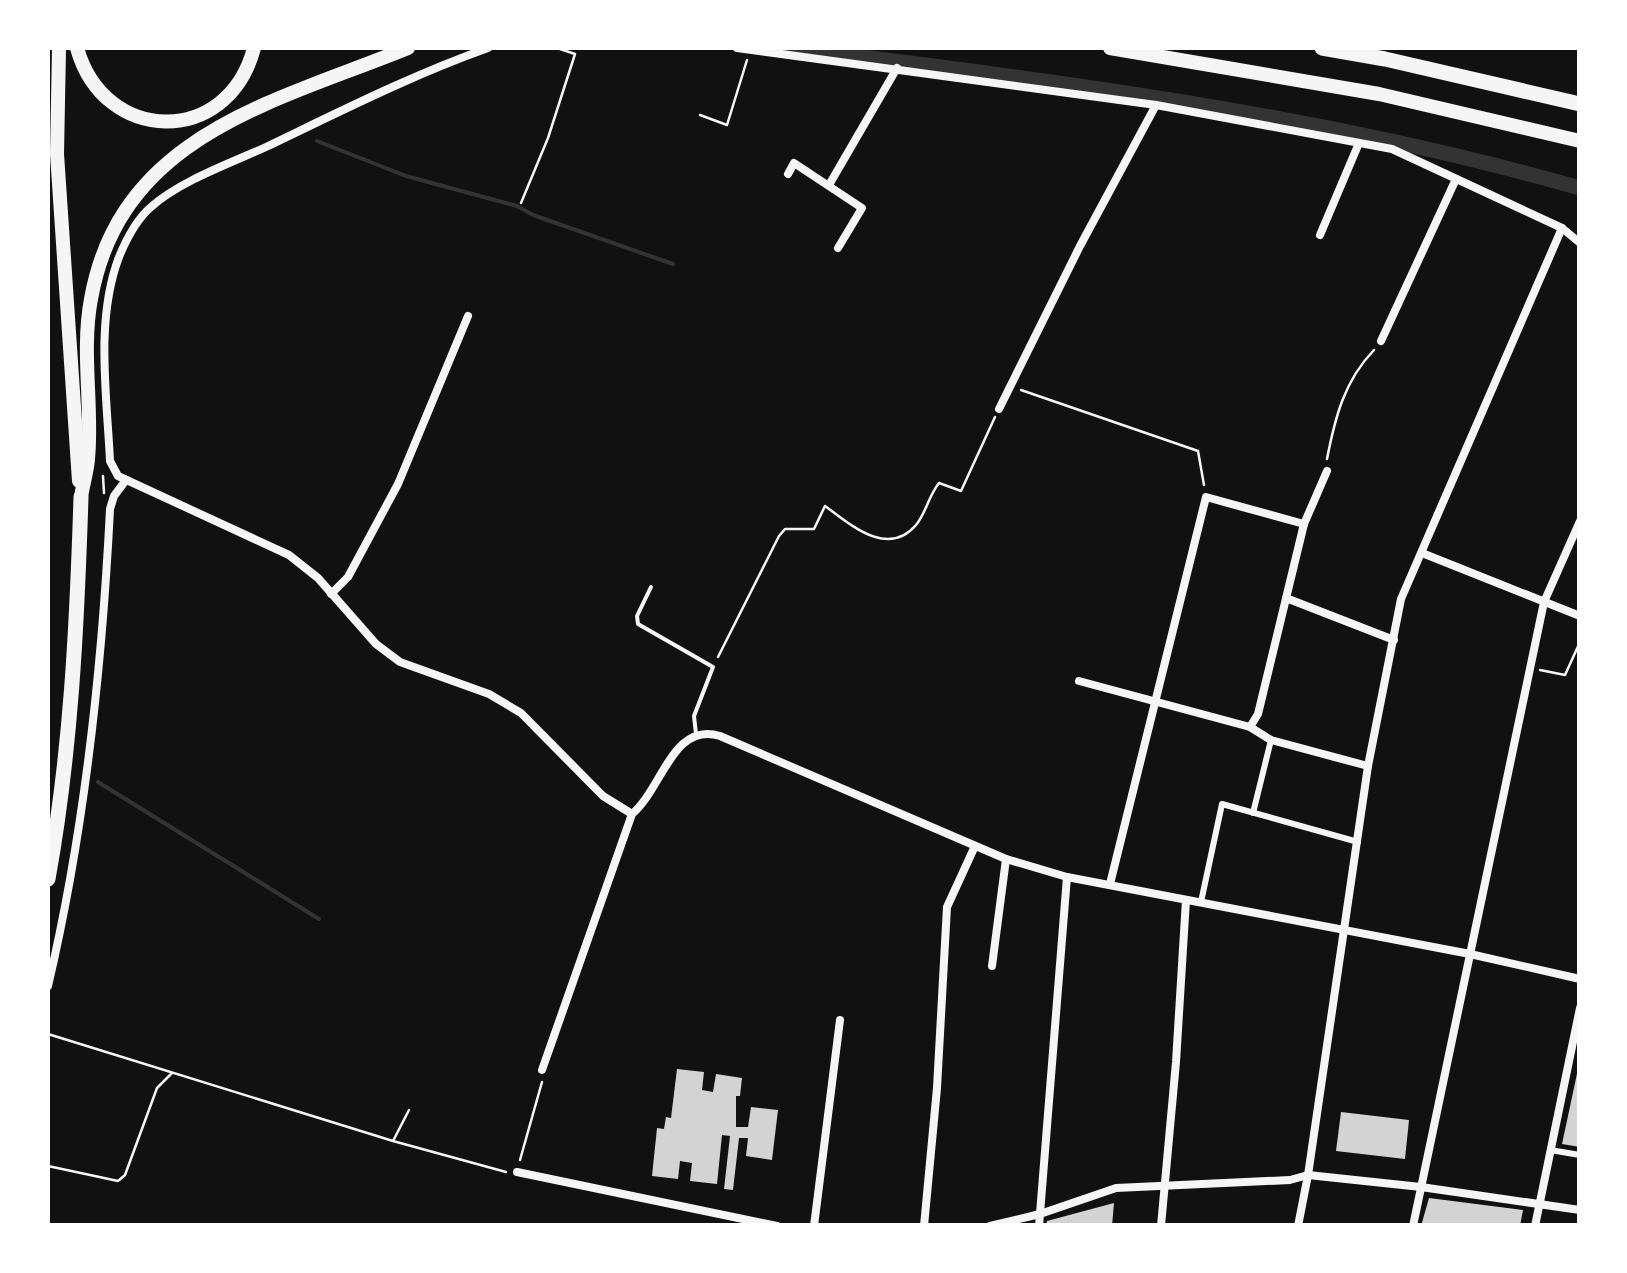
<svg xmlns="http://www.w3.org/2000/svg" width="1627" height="1273" font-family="Spectral,serif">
	<rect width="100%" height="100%" fill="#111"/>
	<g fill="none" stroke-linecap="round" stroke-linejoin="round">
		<g stroke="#333" stroke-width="4">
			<path d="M819 48C1075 81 1331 112 1580 184"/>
			<polyline points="317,141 406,176 517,206 533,215 673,264"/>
			<polyline points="98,782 319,919"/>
		</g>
		<path stroke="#333" stroke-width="15" d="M790 48C1056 81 1321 114 1580 188"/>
	</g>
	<g fill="#d3d3d3">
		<polygon points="677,1069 704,1072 702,1090 713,1092 716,1074 742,1078 740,1096 736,1096 736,1127 748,1127 751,1107 778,1110 772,1160 746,1156 748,1138 739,1138 733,1190 724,1189 730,1136 722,1135 717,1184 690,1181 692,1163 680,1161 678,1179 652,1176 657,1128 664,1129 666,1117 671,1118"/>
		<polygon points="1578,1069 1580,1069 1580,1147 1562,1144"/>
		<polygon points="1341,1112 1409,1120 1405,1159 1336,1151"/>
		<polygon points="1429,1198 1523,1210 1520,1226 1421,1226"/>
		<polygon points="1114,1203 1112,1226 1046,1226 1047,1221"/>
	</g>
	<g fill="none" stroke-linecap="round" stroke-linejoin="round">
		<g stroke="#f5f5f5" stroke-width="2.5">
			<polyline points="700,115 727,125 747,60"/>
			<polyline points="521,203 548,138 575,54 557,48"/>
			<polyline points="1021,390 1198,451 1204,485"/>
			<path d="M1327 459C1335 418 1344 381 1374 350"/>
			<polyline points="103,476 104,493"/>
			<path d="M718 657 779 536 785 529H814L825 506C849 523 887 559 916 525 926 513 928 497 939 483L961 491 995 417"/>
			<polyline points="1540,670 1565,675 1580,642"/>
			<polyline points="48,1034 393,1141 409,1110"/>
			<polyline points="393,1141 506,1172"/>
			<polyline points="520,1160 542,1082"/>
			<polyline points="48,1166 118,1181 125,1175 157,1088 172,1073"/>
		</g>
		<polyline stroke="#f5f5f5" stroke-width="4" points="651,587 637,616 638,624 713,667 694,716 696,734"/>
		<g stroke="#f5f5f5" stroke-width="6">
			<polyline points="1253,813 1271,740"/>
			<polyline points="1201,902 1222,804 1358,842"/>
			<polyline points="1550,1150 1580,1155"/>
		</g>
		<g stroke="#f5f5f5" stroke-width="8">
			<path d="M488 48C412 75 339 112 266 147 231 163 180 181 151 207 137 219 126 240 119 257 95 320 107 396 110 461L118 476 289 555 318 578 376 644 400 662 489 694 521 713 603 796 632 814"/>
			<polyline points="737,48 1156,105 1392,149 1562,228 1580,243"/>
			<polyline points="788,174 794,163 862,208 838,248"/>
			<polyline points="829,185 897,68"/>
			<polyline points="1320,235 1359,143"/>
			<polyline points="1381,341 1456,179"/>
			<polyline points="999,409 1080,246 1156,105"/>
			<polyline points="1422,553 1580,616"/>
			<polyline points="331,594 348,577 398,484 468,316"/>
			<polyline points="1286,598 1394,640"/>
			<polyline points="1079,681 1250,727 1271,740 1368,766"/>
			<polyline points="1250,727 1258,714 1304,524 1327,471"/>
			<polyline points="1110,884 1206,497 1304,524"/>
			<polyline points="992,966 1006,859"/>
			<path d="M48 986C85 829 102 670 110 509L114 496 126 480"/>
			<path d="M542 1070 632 814C662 789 673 721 720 736L1006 859 1067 877 1470 954 1580 979"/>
			<polyline points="517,1172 777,1226"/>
			<polyline points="814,1226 840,1020"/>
			<polyline points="924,1226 937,1088 947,907 975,846"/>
			<polyline points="990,1226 1040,1214 1116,1188 1290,1180 1308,1175 1421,1187 1580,1210"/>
			<polyline points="1039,1226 1067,877"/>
			<polyline points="1161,1226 1176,1062 1186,900"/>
			<polyline points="1298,1226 1308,1175 1368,766 1401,599 1562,228"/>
			<polyline points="1413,1226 1544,602 1580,521"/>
			<polyline points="1535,1226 1580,1008"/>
		</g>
		<g stroke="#f5f5f5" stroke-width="14">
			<polyline points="59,48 57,154 79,481"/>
			<path d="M77 48C104 145 228 147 254 48"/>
			<polyline points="1110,48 1379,94 1580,141"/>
			<path d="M81 497C83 484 87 472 88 459 93 407 81 352 91 299 120 135 275 102 408 48"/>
		</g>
		<g stroke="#f5f5f5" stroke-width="15">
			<polyline points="1322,48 1385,59 1580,104"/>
			<path d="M48 879C71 752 77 625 81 497"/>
		</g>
	</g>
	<rect width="1627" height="1273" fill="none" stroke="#ffffff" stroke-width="100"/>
</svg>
